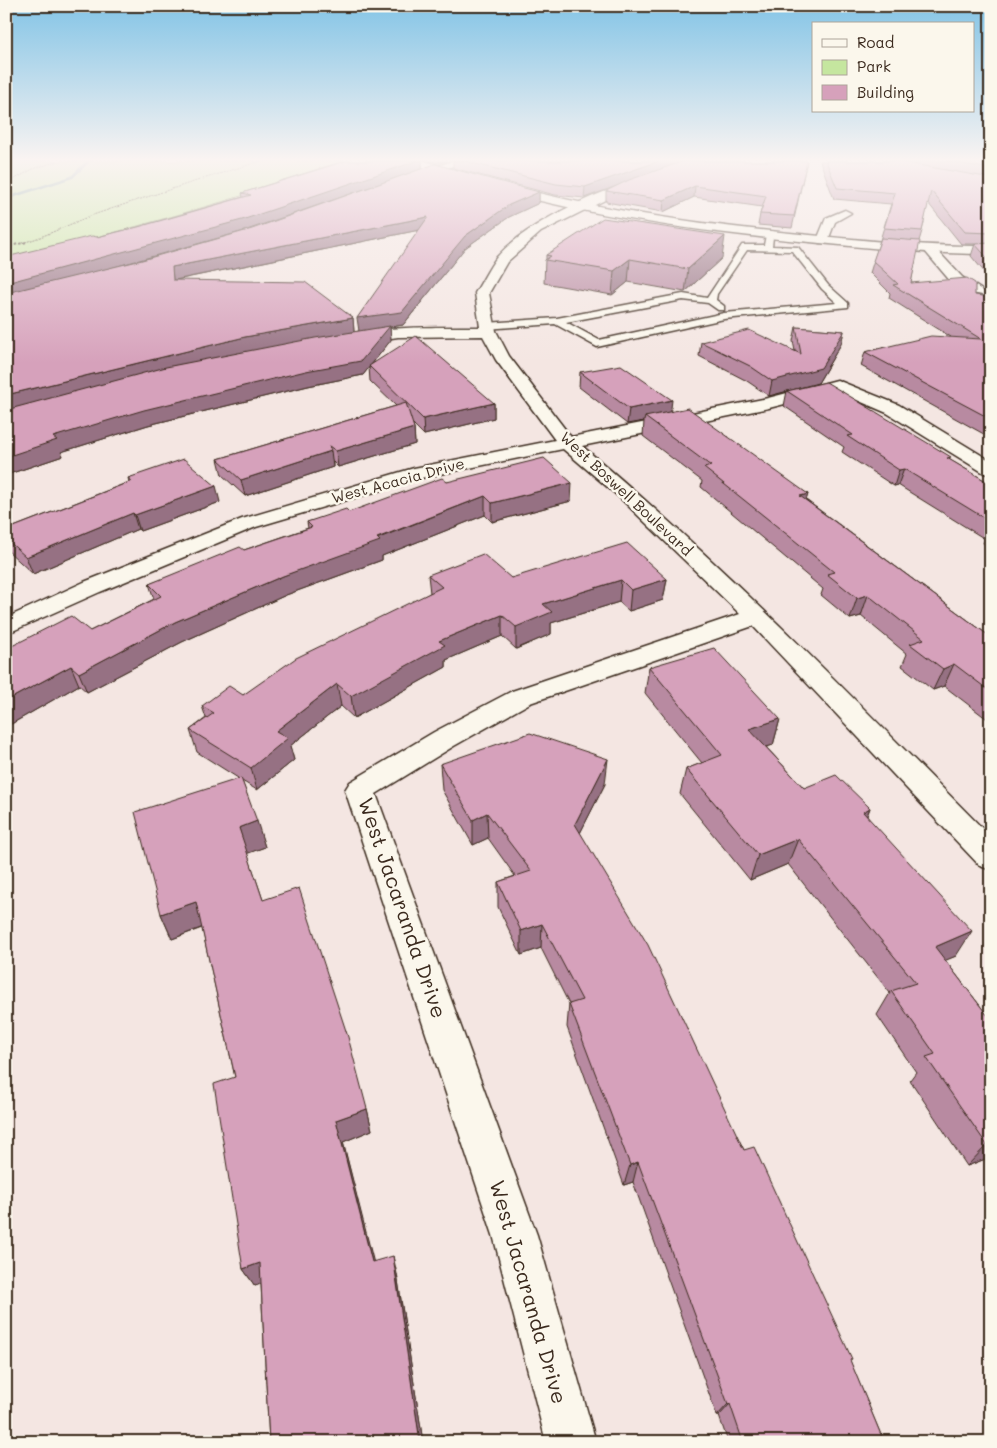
<svg xmlns="http://www.w3.org/2000/svg" width="997" height="1448" font-family="Mali,sans-serif">
	<rect width="100%" height="100%" fill="#f4e6e2"/>
	<filter id="ink" filterUnits="userSpaceOnUse"><feTurbulence type="fractalNoise" baseFrequency=".02" numOctaves="2"/><feDisplacementMap in="SourceGraphic" scale="10" xChannelSelector="R" yChannelSelector="G"/><feConvolveMatrix kernelMatrix="1 2 1 2 8 2 1 2 1" color-interpolation-filters="sRGB"/></filter>
	<g filter="url(#ink)">
		<path fill="#c5e69f" stroke="#80885e" d="M6 161H351C237 199 123 232 6 260Z"/>
		<g fill="none" stroke-linecap="round" stroke-linejoin="round">
			<polygon fill="#6b9595" fill-rule="evenodd" points="86,161 91,161 73,178 6,200 6,197 71,176"/>
			<defs>
				<path id="lane" d="M766 235 773 237 772 246 798 247 828 285 848 303V307L724 319 597 347 555 324 486 329 481 326 486 323 557 318 683 294 707 298 742 245H764ZM747 250 792 251 822 289 837 303 724 313 599 340 566 322 683 300 708 303 718 310H724V306L716 300 717 294Z"/>
				<g id="street">
					<polygon points="452,161 466,161 412,181 404,181 403,179"/>
					<path d="M690 161H704L627 189 541 232 507 262 489 293 496 331 509 356 571 437 768 398 837 380 899 405 991 461V475L984 473 887 413 836 391 769 408 582 446C727 567 858 703 991 837V870L980 866 753 626 530 703 454 746 376 794 537 1235 596 1442H546L493 1235 345 790 350 782 434 732 512 691 740 614 618 496 563 449 425 477 256 527 100 592 6 634V618L84 582 242 519 414 468 555 440 496 360 483 336 398 337 352 344 344 339C354 325 459 327 480 327L475 293C482 282 489 267 497 257 539 210 631 181 690 161Z"/>
					<polygon points="845,210 851,213 835,222 827,243 819,243 817,240 826,218"/>
					<polygon points="930,246 934,247 962,277 991,296 991,306 952,283 924,250"/>
				</g>
				<path id="secondary" d="M411 161H425C550 203 678 223 810 235 871 241 930 247 991 246V254C930 254 870 248 810 242 698 232 587 216 478 185 464 181 420 170 411 161Z"/>
			</defs>
			<use href="#lane" stroke="#3b2a1e" stroke-width="3"/>
			<use href="#street" stroke="#3b2a1e" stroke-width="3"/>
			<use href="#secondary" stroke="#3b2a1e" stroke-width="3"/>
			<g stroke="#3b2a1e" stroke-width="1" stroke-dasharray="2 1" stroke-linecap="butt">
				<polyline points="6,184 33,169 58,161"/>
				<path d="M22 243C47 236 69 224 93 215 149 196 205 178 261 161"/>
			</g>
			<polyline stroke="#3b2a1e" stroke-width="2" stroke-dasharray="2.5 2" stroke-linecap="butt" points="6,247 27,242"/>
			<use href="#lane" fill="#fbf7ec" fill-rule="evenodd"/>
			<use href="#street" fill="#fbf7ec" fill-rule="evenodd"/>
			<use href="#secondary" fill="#fbf7ec" fill-rule="evenodd"/>
		</g>
		<g fill="#b88aa1" stroke="#3b2a1e" fill-rule="evenodd">
			<path d="M344 161H422V169L539 192V203L509 217 465 248 403 325 390 327 391 340 371 365 494 403V418L424 435 412 423 414 428 415 444 338 467 333 462V467L245 496 222 475 218 459 396 406 370 381 369 367 363 375 308 386 148 425 61 452 63 456 6 475 97 237 138 227 243 197 242 193ZM419 230 359 331 354 332 353 318 176 280ZM224 237 142 260 121 266Z"/>
			<polygon points="430,161 447,161 439,163"/>
			<polygon points="453,161 807,161 792,228 758,225 760,214 762,207 694,197 663,212 606,202 606,191 615,187 584,198 555,195 453,168"/>
			<polygon points="820,161 991,161 991,280 971,256 975,244 961,244 928,203 922,231 919,241 911,283 991,297 991,438 861,366 865,352 951,337 889,298 890,293 870,273 891,204 834,199"/>
			<polygon points="546,255 722,258 685,292 628,282 612,295 544,283 545,260 546,259"/>
			<polygon points="796,327 844,331 841,344 818,383 769,396 747,381 699,356 701,342 795,351 793,341"/>
			<polygon points="580,372 670,412 808,494 806,500 988,635 991,634 991,722 944,686 933,690 902,666 907,654 861,616 850,619 821,595 823,589 701,487 702,481 643,436 644,421 627,424 579,387"/>
			<polygon points="787,391 950,460 991,484 991,548 983,543 985,539 898,485 894,486 842,452 844,447 784,406"/>
			<polygon points="128,478 220,502 140,531 138,529 33,574 7,550 6,548 6,530 129,482"/>
			<polygon points="447,482 571,501 492,522 485,515 382,556 382,560 286,595 182,642 87,692 79,685 6,727 6,649 90,631 154,599 149,584 244,550 308,528 307,522 349,512"/>
			<polygon points="428,575 511,578 667,579 663,600 629,611 619,602 551,623 551,634 516,649 502,636 446,660 446,667 354,718 341,706 290,746 294,760 257,790 242,781 265,847 247,853 263,900 367,1109 372,1130 343,1142 373,1262 397,1274 423,1442 269,1442 261,1284 255,1286 243,1269 235,1077 202,928 172,939 161,914 238,778 197,752 190,730 206,718 202,706 243,695 430,593"/>
			<polygon points="649,667 780,719 773,745 766,747 804,788 870,808 867,816 956,956 945,960 991,1020 991,1162 988,1158 967,1166 910,1080 916,1072 877,1015 890,993 788,864 750,880 680,794 686,769 702,763 645,693"/>
			<polygon points="440,764 605,784 580,833 744,1150 850,1361 884,1442 728,1442 719,1416 717,1416 633,1182 624,1185 567,1027 569,1004 541,948 521,955 498,907 498,882 515,876 488,838 473,845 442,790"/>
		</g>
		<g fill="#967183" stroke="#3b2a1e">
			<polygon points="417,161 422,161 422,169 244,231 6,297 6,283"/>
			<polygon points="439,161 447,161 439,163"/>
			<polygon points="659,161 685,161 584,198 585,187"/>
			<polygon points="695,186 694,197 663,212 664,200"/>
			<polygon points="539,192 539,203 509,217 465,248 403,325 390,327 391,340 363,375 308,386 148,425 61,452 63,456 6,475 6,457 53,437 359,331 357,318 465,236 509,205"/>
			<polygon points="428,217 429,228 175,280 173,280 172,267"/>
			<polygon points="725,236 722,258 685,292 688,269"/>
			<polygon points="630,259 628,282 612,295 614,271"/>
			<polygon points="353,318 354,332 6,412 6,395 48,385 245,337"/>
			<polygon points="844,331 841,344 818,383 769,396 772,381"/>
			<polygon points="672,400 670,416 645,417 644,421 627,424 629,409"/>
			<polygon points="494,403 494,418 424,435 423,419"/>
			<polygon points="414,428 415,444 338,467 336,451"/>
			<polygon points="331,451 333,467 245,496 241,480"/>
			<polygon points="904,469 898,485 894,486 899,470"/>
			<polygon points="572,483 571,501 492,522 492,503"/>
			<polygon points="216,486 220,502 140,531 135,515"/>
			<polygon points="808,494 802,514 800,496"/>
			<polygon points="485,496 485,515 382,556 382,560 286,595 182,642 87,692 79,673 175,622 283,576"/>
			<polygon points="133,513 138,529 33,574 26,557"/>
			<polygon points="667,579 663,600 629,611 631,590"/>
			<polygon points="621,580 619,602 551,623 551,634 516,649 516,627 543,604"/>
			<polygon points="868,595 861,616 850,619 857,598"/>
			<polygon points="502,615 502,636 446,660 446,667 354,718 351,696 439,641"/>
			<polygon points="954,664 944,686 933,690 943,669"/>
			<polygon points="71,666 79,685 6,727 6,701"/>
			<polygon points="337,684 341,706 290,746 294,760 257,790 251,768 276,731"/>
			<polygon points="780,719 773,745 742,755 749,729"/>
			<polygon points="608,759 605,784 572,849 575,824"/>
			<polygon points="870,808 859,834 863,812"/>
			<polygon points="487,813 488,838 473,845 473,820"/>
			<polygon points="257,821 265,847 246,854 239,828"/>
			<polygon points="798,839 788,864 750,880 758,855"/>
			<polygon points="196,902 206,926 172,939 161,914"/>
			<polygon points="542,924 541,948 521,955 521,931"/>
			<polygon points="972,931 956,956 920,971 935,947"/>
			<polygon points="367,1109 372,1130 343,1142 378,1279 372,1262 336,1120"/>
			<polygon points="991,1144 991,1155 988,1158 967,1166 987,1145"/>
			<polygon points="638,1162 633,1182 624,1185 630,1165"/>
			<polygon points="6,1235 8,1264 6,1265"/>
			<polygon points="393,1256 397,1274 423,1442 420,1442"/>
			<polygon points="260,1263 270,1280 255,1286 243,1269"/>
			<polygon points="728,1404 730,1404 719,1416 717,1416"/>
		</g>
		<g fill="#d6a1bb" stroke="#3b2a1e">
			<polygon points="346,161 417,161 242,220 6,283 6,257 92,236 97,237 138,227 251,195 242,193"/>
			<polygon points="464,161 659,161 585,187 556,184"/>
			<polygon points="684,161 807,161 794,216 760,214 766,196 695,186 664,200 606,191 629,180"/>
			<polygon points="826,161 896,161 991,178 991,233 965,232 931,191 922,231 884,228 895,193 837,188"/>
			<polygon points="947,161 991,161 991,169"/>
			<polygon points="435,164 539,192 509,205 465,236 402,312 357,318 428,217 172,267 173,280 305,282 353,318 245,337 48,385 6,395 6,293 142,260 252,229"/>
			<polygon points="603,218 725,236 688,269 630,259 614,271 545,260 551,256 546,255"/>
			<polygon points="881,238 920,241 911,283 967,278 975,283 975,295 991,297 991,419 865,352 931,336 981,339 893,285 898,284 873,261"/>
			<polygon points="991,243 991,262 975,244"/>
			<polygon points="390,326 361,361 306,371 144,410 53,437 57,440 6,457 6,410 166,367 315,338"/>
			<polygon points="796,327 844,331 821,368 772,381 750,366 701,342 749,330 801,354"/>
			<polygon points="416,336 494,403 423,419 369,366"/>
			<polygon points="621,365 672,400 629,409 580,372"/>
			<polygon points="826,382 951,457 947,458 991,484 991,522 904,469 899,470 847,436 853,435 787,391"/>
			<polygon points="406,403 414,428 336,451 329,446 331,451 241,480 218,459"/>
			<polygon points="688,408 808,494 800,496 988,635 991,634 991,692 954,664 943,669 910,644 924,639 868,595 857,598 827,574 834,572 704,468 711,466 645,417"/>
			<polygon points="544,458 572,483 492,503 485,496 377,538 380,541 283,576 175,622 79,673 71,666 6,701 6,649 71,616 90,631 161,596 149,584 240,547 244,550 312,527 307,522 346,509 349,512 442,478 447,482"/>
			<polygon points="184,459 216,486 135,515 133,513 26,557 6,539 6,530 132,481 128,478"/>
			<polygon points="627,543 667,579 631,590 621,580 543,604 552,612 516,627 502,615 439,641 445,645 351,696 337,684 276,731 288,738 251,768 190,730 214,713 202,706 229,686 243,695 296,658 442,587 428,575 483,554 511,578"/>
			<polygon points="714,648 780,719 749,729 804,788 836,775 870,808 863,812 972,931 935,947 991,1020 991,1144 987,1145 926,1057 935,1054 891,991 916,983 798,839 758,855 686,769 722,755 649,667"/>
			<polygon points="530,733 608,759 575,824 648,945 744,1150 754,1147 852,1359 850,1360 884,1442 743,1442 730,1404 728,1404 638,1162 630,1165 569,1004 582,1000 542,924 521,931 498,882 531,871 487,813 473,820 440,764"/>
			<polygon points="241,778 257,821 239,828 263,900 299,888 348,1037 367,1109 336,1120 372,1262 393,1256 420,1442 269,1442 260,1263 243,1269 214,1084 235,1077 196,902 161,914 135,812"/>
		</g>
	</g>
	<linearGradient id="sky" x2="0" y2="1"><stop stop-color="#83c4e6"/><stop offset="0.44" stop-color="#faf4f2"/><stop offset="1" stop-color="#faf4f2" stop-opacity="0"/></linearGradient>
	<rect width="997" height="363" fill="url(#sky)"/>
	<g text-anchor="middle" stroke-width="5" stroke-linejoin="round" paint-order="stroke">
		<g font-size="15" fill="#3b2a1e" stroke="#fbf7ec">
			<text transform="translate(398 481) rotate(-15)" y="5">West Acacia Drive</text>
			<text transform="translate(626 494) rotate(43)" y="5">West Boswell Boulevard</text>
		</g>
		<g font-size="21" fill="#3b2a1e" stroke="#fbf7ec">
			<text transform="translate(402 908) rotate(71)" y="7">West Jacaranda Drive</text>
			<text transform="translate(528 1292) rotate(74)" y="7">West Jacaranda Drive</text>
		</g>
	</g>
	<rect width="997" height="1448" fill="none" stroke="#fbf7ec" stroke-width="25"/>
	<rect x="12" y="12" width="972" height="1423" fill="none" stroke="#3b2a1e" stroke-width="2" filter="url(#ink)"/>
	<rect x="812" y="22" width="162" height="90" fill="#fbf7ec" stroke="#aea59a"/>
	<rect x="822" y="39" width="25" height="8" fill="#fbf7ec" stroke="#aea59a"/>
	<text x="857" y="48" font-size="15" fill="#3b2a1e">Road</text>
	<rect x="822" y="60" width="25" height="15" fill="#c5e69f" stroke="#aea59a"/>
	<text x="857" y="72" font-size="15" fill="#3b2a1e">Park</text>
	<rect x="822" y="85" width="25" height="15" fill="#d6a1bb" stroke="#aea59a"/>
	<text x="857" y="98" font-size="15" fill="#3b2a1e">Building</text>
</svg>
